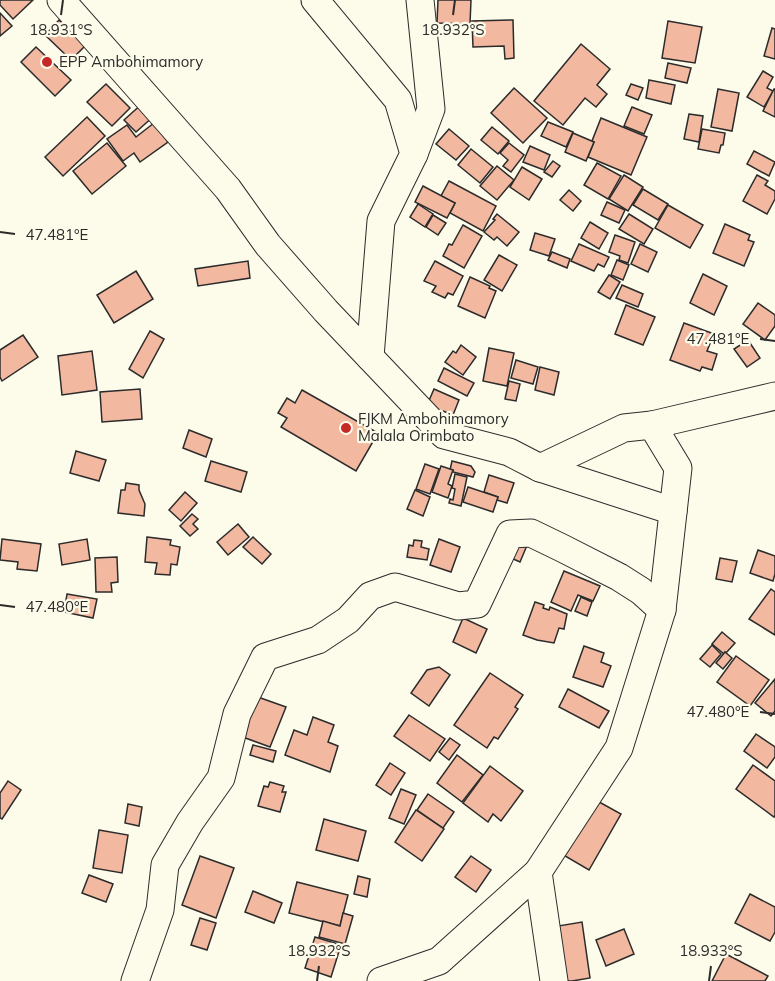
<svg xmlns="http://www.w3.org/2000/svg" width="775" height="981" font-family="Mulish,sans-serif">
	<rect width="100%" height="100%" fill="#fdfbea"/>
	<g fill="#f2b8a0" stroke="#2b2b2b" stroke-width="1.5">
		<polygon points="0,0 33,0 13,19 0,5"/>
		<polygon points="438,0 471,0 470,24 437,23"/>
		<polygon points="0,13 12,26 0,36"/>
		<polygon points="59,20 86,45 71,60 45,35"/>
		<polygon points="513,20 514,58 505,59 504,46 473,47 472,21"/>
		<polygon points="668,21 702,27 695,63 662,58"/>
		<polygon points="772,28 775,29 775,59 764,56"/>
		<polygon points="581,44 610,69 597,85 607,94 596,107 585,98 563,125 534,101"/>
		<polygon points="36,47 71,80 55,96 21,62"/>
		<polygon points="668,63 691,68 687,83 665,78"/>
		<polygon points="763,71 773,77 767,88 773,91 764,107 747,97"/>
		<polygon points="649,80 675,85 671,104 646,98"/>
		<polygon points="106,84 130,108 112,126 87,102"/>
		<polygon points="631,84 643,88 638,100 626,95"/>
		<polygon points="514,88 547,118 523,143 491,113"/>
		<polygon points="718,89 739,93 732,131 711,127"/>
		<polygon points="774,89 775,89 775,117 763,111"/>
		<polygon points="144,102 155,115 136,132 124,120"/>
		<polygon points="632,107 652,115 644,134 624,126"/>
		<polygon points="689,114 703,116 699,142 684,139"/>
		<polygon points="87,117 105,136 63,176 45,157"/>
		<polygon points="601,118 647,137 631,175 588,157 594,142 592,141"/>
		<polygon points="548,122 573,132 566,147 541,136"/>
		<polygon points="154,123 168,142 140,162 134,153 123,161 107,139 127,125 136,137"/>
		<polygon points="492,127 509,141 498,154 481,140"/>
		<polygon points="449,129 469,146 456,160 436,144"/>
		<polygon points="702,129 725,133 723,145 721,145 719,153 698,149"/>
		<polygon points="573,133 594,142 586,161 565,152"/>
		<polygon points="107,143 126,166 92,194 73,171"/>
		<polygon points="509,143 524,155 511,172 503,166 508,160 500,153"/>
		<polygon points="530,146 550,155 544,170 523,162"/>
		<polygon points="471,149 493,167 480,183 458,165"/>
		<polygon points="754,151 775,162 769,176 747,164"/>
		<polygon points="553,161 560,166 552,177 544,172"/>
		<polygon points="597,163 621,176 608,199 584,185"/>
		<polygon points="497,166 514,180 497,200 480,186"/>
		<polygon points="522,167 542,179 529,200 510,187"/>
		<polygon points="624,175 643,187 628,211 609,199"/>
		<polygon points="757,175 768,181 765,185 775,191 775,199 767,214 743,201"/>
		<polygon points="449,181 496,206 483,231 450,213 455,203 441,196"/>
		<polygon points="423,186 455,203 447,218 415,202"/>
		<polygon points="643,189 668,204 658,220 633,205"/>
		<polygon points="569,190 581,201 573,211 560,200"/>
		<polygon points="607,202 625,210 619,223 601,215"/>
		<polygon points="418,204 433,214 425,227 410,217"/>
		<polygon points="668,205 703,225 690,248 655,228"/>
		<polygon points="497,214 519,232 507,246 497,237 494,240 484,232 495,220 493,219"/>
		<polygon points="629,214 653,229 644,244 619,229"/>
		<polygon points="433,215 446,223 438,235 426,227"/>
		<polygon points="590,222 608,233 599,249 581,238"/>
		<polygon points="725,224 750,235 748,240 754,242 744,266 713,253"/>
		<polygon points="463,225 482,236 464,268 443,256 449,244 452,245"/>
		<polygon points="535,233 555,239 549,256 530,250"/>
		<polygon points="615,235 635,242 628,263 619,260 620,256 609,252"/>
		<polygon points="579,244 609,257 604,267 598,264 594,271 571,261"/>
		<polygon points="640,244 657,252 648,272 631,264"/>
		<polygon points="552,252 570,259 567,268 548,260"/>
		<polygon points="499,255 517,265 502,291 484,280"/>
		<polygon points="617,260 629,265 623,280 611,275"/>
		<polygon points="248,261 250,278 198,286 195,269"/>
		<polygon points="435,261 463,276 453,295 448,293 445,298 432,292 436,286 424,281"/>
		<polygon points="136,271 153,299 114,323 97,295"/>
		<polygon points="703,274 727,286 714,315 690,303"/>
		<polygon points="609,275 620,282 610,299 598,292"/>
		<polygon points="470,277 490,286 489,288 496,291 485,318 458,306"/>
		<polygon points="622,285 643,294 638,307 616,298"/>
		<polygon points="758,303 775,315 775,326 765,340 743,324"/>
		<polygon points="626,305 655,317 643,345 615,334"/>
		<polygon points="684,323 714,334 707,351 717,354 712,370 702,367 700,371 670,360"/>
		<polygon points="150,331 164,339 143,378 129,369"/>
		<polygon points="23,335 38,357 2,381 0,377 0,350"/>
		<polygon points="748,340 760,358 747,367 734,349"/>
		<polygon points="461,345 476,357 463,375 445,362 453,351 456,353"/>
		<polygon points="489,348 514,353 507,386 483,381"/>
		<polygon points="92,351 97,390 62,395 58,356"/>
		<polygon points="516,360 538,367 533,384 511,378"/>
		<polygon points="540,367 559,372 554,395 535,390"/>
		<polygon points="444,368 474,383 467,396 438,381"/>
		<polygon points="509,381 520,384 516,401 505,399"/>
		<polygon points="140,389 142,419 102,422 100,392"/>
		<polygon points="434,389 459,400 453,415 443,411 439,418 424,412"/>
		<polygon points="302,390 378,433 356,471 281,427 287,418 278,413 287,398 295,403"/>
		<polygon points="189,430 212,439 206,457 183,448"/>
		<polygon points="76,451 106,460 99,481 70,473"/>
		<polygon points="211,461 247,472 241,492 205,481"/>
		<polygon points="452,461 471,466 475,472 473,477 453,472 453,470 450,470"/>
		<polygon points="425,464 439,469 430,494 416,489"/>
		<polygon points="441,466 453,470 448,484 452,486 448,498 432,492"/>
		<polygon points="455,474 467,477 461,506 449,503 450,499 453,500 455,489 452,488"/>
		<polygon points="489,475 514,483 507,503 497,500 498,497 484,492"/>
		<polygon points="126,483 139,485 139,490 145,504 144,516 118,513 121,490 125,490"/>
		<polygon points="468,487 498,497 493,512 463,502"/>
		<polygon points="415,490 430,497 423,516 407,509"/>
		<polygon points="185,492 197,503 181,521 169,510"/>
		<polygon points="192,514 198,519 193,524 198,529 190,536 180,526"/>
		<polygon points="238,524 249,537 228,555 217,542"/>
		<polygon points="510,536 528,543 520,562 502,554"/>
		<polygon points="147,537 171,540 170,545 180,547 177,565 171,564 170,575 155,574 157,563 145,562"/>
		<polygon points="253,537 271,554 262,564 243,547"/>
		<polygon points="2,539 41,544 37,571 17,569 18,562 0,560"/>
		<polygon points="87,539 90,560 62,565 59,544"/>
		<polygon points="439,539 460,547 451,572 430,565"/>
		<polygon points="414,540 422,541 421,547 429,549 427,560 407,557 409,545 413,546"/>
		<polygon points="758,550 775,556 775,574 773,581 750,573"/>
		<polygon points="117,557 118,582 111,583 112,592 96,592 95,558"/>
		<polygon points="720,558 737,561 732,582 716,579"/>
		<polygon points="564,571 600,586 593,601 578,595 571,611 551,602"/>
		<polygon points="771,589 775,592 775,635 749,619"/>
		<polygon points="67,594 97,599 93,618 64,612"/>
		<polygon points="581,597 592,602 587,616 575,611"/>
		<polygon points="535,602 544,605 543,608 549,610 550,607 567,614 564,629 559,628 554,643 537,640 523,635"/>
		<polygon points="463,618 487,629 476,653 453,642"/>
		<polygon points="722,632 735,643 726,653 725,652 724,654 712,644"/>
		<polygon points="712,645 721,654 710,667 700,659"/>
		<polygon points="584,646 604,653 601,662 611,666 603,687 573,677"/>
		<polygon points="725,652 732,658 723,669 716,663"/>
		<polygon points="736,656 769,680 750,706 717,682"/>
		<polygon points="439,667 450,675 429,706 411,693 427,670"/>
		<polygon points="490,673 523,695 515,707 518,709 498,739 494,737 487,748 454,725"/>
		<polygon points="775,679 775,711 771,716 755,703"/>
		<polygon points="568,689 609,711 599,728 559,707"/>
		<polygon points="255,696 286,707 270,747 240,736"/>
		<polygon points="409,715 445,739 430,761 394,736"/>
		<polygon points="313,717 334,725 328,742 338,746 330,772 285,755 294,730 307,735"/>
		<polygon points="756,734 775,747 775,757 767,768 744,751"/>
		<polygon points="450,738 460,745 449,760 439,752"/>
		<polygon points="253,745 276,751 273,762 250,755"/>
		<polygon points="457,755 483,775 462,802 437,783"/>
		<polygon points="390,763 405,773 391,795 376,785"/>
		<polygon points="753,765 775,781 775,815 774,817 736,789"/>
		<polygon points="490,766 523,791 501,821 493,814 488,822 463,803"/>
		<polygon points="8,781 21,790 2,819 0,818 0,793"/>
		<polygon points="270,782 284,786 282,792 286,792 280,812 258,806 264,786 268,787"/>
		<polygon points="401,789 416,795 404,824 389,818"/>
		<polygon points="428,794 454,812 443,828 417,810"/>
		<polygon points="592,798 621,814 589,870 560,853"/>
		<polygon points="128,804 142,807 139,826 125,823"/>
		<polygon points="416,810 444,829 422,861 395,842"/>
		<polygon points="324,819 366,831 358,861 316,850"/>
		<polygon points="99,830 128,835 122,873 93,868"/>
		<polygon points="200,856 234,868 216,918 182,905"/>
		<polygon points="471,856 491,870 476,892 455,877"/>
		<polygon points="89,875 113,884 106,902 82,893"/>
		<polygon points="358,876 370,879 367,897 354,894"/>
		<polygon points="297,882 348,895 340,926 289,913"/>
		<polygon points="253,891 282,903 274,923 245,912"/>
		<polygon points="750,894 775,907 775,932 770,941 735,923"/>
		<polygon points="343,913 353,916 345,944 319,937 323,921 340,926"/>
		<polygon points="200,918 216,923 207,950 191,945"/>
		<polygon points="582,922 590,978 572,981 560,981 552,927"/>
		<polygon points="624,929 634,954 606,966 596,940"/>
		<polygon points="315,937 341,945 331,977 305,968"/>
		<polygon points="726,954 768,976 765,981 712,981"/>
	</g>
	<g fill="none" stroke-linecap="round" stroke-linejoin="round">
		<defs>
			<g id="minor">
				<polyline points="61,0 228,189 268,245 326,311 444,435 509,452 540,468 624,428 652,425 678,468 662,610 619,748 538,872 554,981"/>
				<polyline points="315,0 398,100 414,154 381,221 370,357"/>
				<polyline points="414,154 431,109 420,0"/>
				<polyline points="652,425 775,396"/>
				<polyline points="540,468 673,511"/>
				<polyline points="135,981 160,910 165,865 190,822 221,778 237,714 265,657 318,640 348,620 370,596 395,587 458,606 477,604 510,534 531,533 562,548 619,577 641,591 662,610"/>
				<polyline points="381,981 439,961 538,872"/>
			</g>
		</defs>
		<use href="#minor" stroke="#2b2b2b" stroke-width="29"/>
		<use href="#minor" stroke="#fdfbea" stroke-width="27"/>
	</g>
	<path fill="none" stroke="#2b2b2b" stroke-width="2" d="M61 15 63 0M453 15 455 0M0 232 15 234M760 339 775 341M0 605 15 607M760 712 775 714M317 981 319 966M709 981 711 966"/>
	<g fill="#c62828" stroke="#fdfbea" stroke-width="2">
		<circle cx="47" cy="62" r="6"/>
		<circle cx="346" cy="428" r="6"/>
	</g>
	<g text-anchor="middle" stroke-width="4.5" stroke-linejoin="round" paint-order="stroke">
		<g font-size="15" fill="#2b2b2b" stroke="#fdfbea" text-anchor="start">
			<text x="59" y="67">EPP Ambohimamory</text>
			<text x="358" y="424">FJKM Ambohimamory<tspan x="358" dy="17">Malala Orimbato</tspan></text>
		</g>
	</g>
	<g font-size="15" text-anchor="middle" fill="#2b2b2b" stroke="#fdfbea" stroke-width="4.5" stroke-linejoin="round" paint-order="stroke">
		<text x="61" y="35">18.931°S</text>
		<text x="453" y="35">18.932°S</text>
		<text x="57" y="240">47.481°E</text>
		<text x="718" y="344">47.481°E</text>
		<text x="57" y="612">47.480°E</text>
		<text x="718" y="717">47.480°E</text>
		<text x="319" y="956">18.932°S</text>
		<text x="711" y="956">18.933°S</text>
	</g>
</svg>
